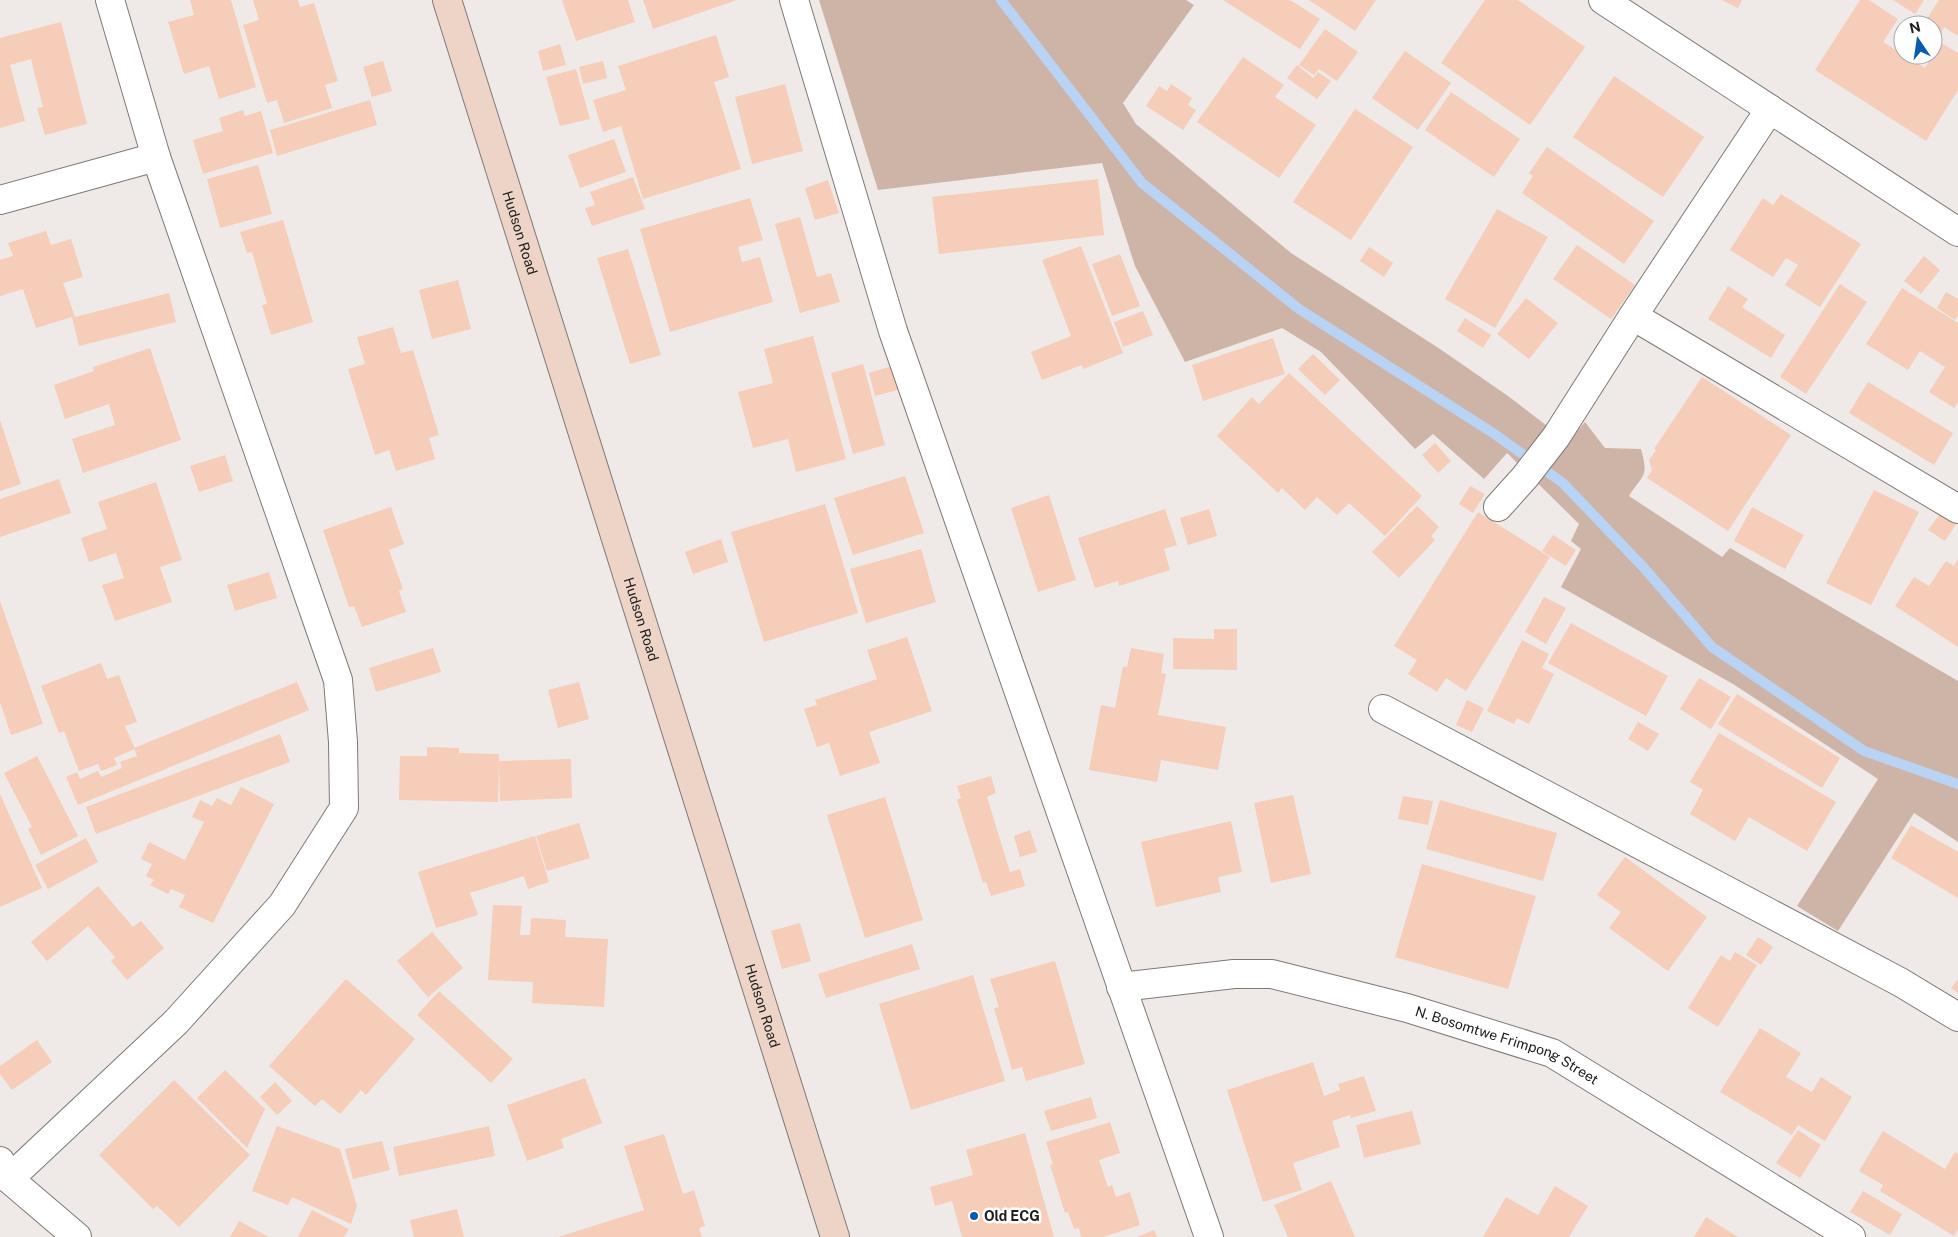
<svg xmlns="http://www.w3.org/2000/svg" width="1958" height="1237" font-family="'Public Sans',sans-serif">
	<rect width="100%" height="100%" fill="#efeae7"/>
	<path fill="#ceb4a7" d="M819 0H1186L1194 5 1123 103 1136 124 1291 253 1440 349 1508 396 1568 442 1585 422 1605 448 1641 449C1649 478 1643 474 1629 496L1722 557 1730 548 1958 681V842L1914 813 1838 931 1797 906 1878 779 1733 684 1561 587 1581 549 1571 541 1579 524 1507 453 1484 479 1433 434 1415 449 1321 352 1282 328 1185 362 1135 266 1102 163 878 190Z"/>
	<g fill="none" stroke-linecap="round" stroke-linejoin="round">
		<polyline stroke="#b8d3f3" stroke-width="10" points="1001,0 1142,183 1299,309 1493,433 1563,483 1645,569 1712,647 1864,751 1958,784"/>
	</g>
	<g fill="#f5cdb8">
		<polygon points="190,0 231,0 256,87 219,99 209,66 184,74 168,22 194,15"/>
		<polygon points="253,0 298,0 300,7 314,3 338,81 325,85 332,108 284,123 277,100 267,103 243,25 259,20"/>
		<polygon points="562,0 628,0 635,22 576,41"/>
		<polygon points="643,0 737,0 653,29"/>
		<polygon points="1223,0 1290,0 1320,19 1300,49"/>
		<polygon points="1309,0 1376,0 1355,31"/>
		<polygon points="1485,0 1518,0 1585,47 1530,125 1441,63"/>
		<polygon points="1722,0 1742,0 1738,8"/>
		<polygon points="1860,0 1869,0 1898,19 1883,42 1925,68 1941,43 1958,53 1958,90 1926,141 1815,70"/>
		<polygon points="1893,0 1924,0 1915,14"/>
		<polygon points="1939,0 1958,0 1958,36 1944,27 1941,33 1933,28 1933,25 1924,23"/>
		<polygon points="61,22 87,124 45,135 37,108 43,107 31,59 10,65 25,121 0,128 0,38"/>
		<polygon points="1325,29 1358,52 1337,81 1319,69 1314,75 1299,65"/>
		<polygon points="716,35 729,77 714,82 741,169 643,199 621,126 603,132 593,100 626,90 618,66"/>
		<polygon points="560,44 566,65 543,71 538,51"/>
		<polygon points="1405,51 1451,83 1418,130 1372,98"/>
		<polygon points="1243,57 1284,85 1275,97 1316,125 1279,178 1197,122"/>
		<polygon points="383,61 392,91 372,97 363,67"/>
		<polygon points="603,61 607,78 583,84 579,67"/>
		<polygon points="1297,65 1313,78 1318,72 1331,81 1317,99 1287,78"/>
		<polygon points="576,69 590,119 560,126 546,77"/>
		<polygon points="1614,76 1704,137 1663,197 1573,137"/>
		<polygon points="785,84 803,151 752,164 735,97"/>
		<polygon points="1171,84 1192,98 1188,105 1196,110 1183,130 1146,106 1159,86 1167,91"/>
		<polygon points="1451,92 1520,139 1494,177 1425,130"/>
		<polygon points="370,100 377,125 277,156 270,130"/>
		<polygon points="1355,109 1413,147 1351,240 1293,202"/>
		<polygon points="243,110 245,116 261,111 273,153 203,174 193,140 223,131 219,118"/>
		<polygon points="614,139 626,172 580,188 568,155"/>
		<polygon points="1547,147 1654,221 1624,264 1522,193 1533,176 1529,173"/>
		<polygon points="258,165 272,214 220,228 207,179"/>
		<polygon points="633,177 645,209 592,226 585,208 595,205 590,192"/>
		<polygon points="1098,179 1104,235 939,254 932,197"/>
		<polygon points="828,180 839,213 815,220 805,188"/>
		<polygon points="1781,194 1861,244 1820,307 1785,285 1798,265 1786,258 1773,277 1730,250 1763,198 1773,205"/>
		<polygon points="750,198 763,240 738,247 742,262 760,257 773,302 670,332 640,229"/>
		<polygon points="1497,209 1548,237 1495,328 1445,299"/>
		<polygon points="800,217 817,277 831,273 840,302 800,313 775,224"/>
		<polygon points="283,220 313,322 271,335 262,305 267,304 252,252 247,253 240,232"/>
		<polygon points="46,231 51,245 71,239 83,277 63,283 75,317 169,293 176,322 79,346 72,317 36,328 23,289 0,296 0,260 13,256 8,243"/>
		<polygon points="1577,245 1635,285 1611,319 1553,279"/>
		<polygon points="1081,246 1123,353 1083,369 1082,365 1042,380 1031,352 1071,336 1042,260"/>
		<polygon points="1369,247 1393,263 1384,277 1360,261"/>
		<polygon points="628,249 661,355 630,364 597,258"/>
		<polygon points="1120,254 1140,306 1112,316 1092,264"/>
		<polygon points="1924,256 1940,270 1921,294 1904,281"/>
		<polygon points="458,280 471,329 432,339 419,290"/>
		<polygon points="1840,284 1867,302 1806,394 1780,377"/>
		<polygon points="1728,286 1748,299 1742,307 1785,335 1771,358 1708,319"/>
		<polygon points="1902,288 1958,323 1958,402 1954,408 1929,392 1945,367 1920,351 1908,370 1866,344"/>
		<polygon points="1946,292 1958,299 1958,315 1955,320 1937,308"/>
		<polygon points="1526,298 1558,323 1529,359 1497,334"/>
		<polygon points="1143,311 1153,335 1123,347 1114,322"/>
		<polygon points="1465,318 1491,335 1483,348 1457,331"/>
		<polygon points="393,327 401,353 413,350 439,435 429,438 435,459 396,471 389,450 375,455 348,369 365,364 357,337"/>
		<polygon points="813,336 846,459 796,472 788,439 753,448 738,392 773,383 764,349"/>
		<polygon points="1273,338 1285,374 1203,401 1192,365"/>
		<polygon points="150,348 181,440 83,473 72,439 115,425 109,404 65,419 54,385 94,371 93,367"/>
		<polygon points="1313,354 1340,380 1325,395 1298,369"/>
		<polygon points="863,364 885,445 853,454 831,373"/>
		<polygon points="892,366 898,390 875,396 869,373"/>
		<polygon points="1289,373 1422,496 1385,536 1349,503 1337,515 1317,497 1305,510 1282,488 1278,493 1217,436 1252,397 1259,404"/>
		<polygon points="1702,377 1791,435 1728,531 1647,478 1652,470 1649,460 1656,450 1654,449"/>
		<polygon points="1868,382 1953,433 1934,465 1849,413"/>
		<polygon points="0,420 21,484 0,491"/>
		<polygon points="1435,443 1451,461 1438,473 1422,455"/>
		<polygon points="225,455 233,481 199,492 190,466"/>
		<polygon points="905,476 924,533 853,555 834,498"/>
		<polygon points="59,479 71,513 0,537 0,499"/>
		<polygon points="156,482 182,560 160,567 172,602 115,621 102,585 124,578 116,553 89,562 81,538 107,529 98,502"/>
		<polygon points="1470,486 1485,494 1473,513 1459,504"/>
		<polygon points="1874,490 1919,512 1871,605 1826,583"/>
		<polygon points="1049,495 1076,580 1038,592 1011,508"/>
		<polygon points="825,504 858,613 764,642 731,532"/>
		<polygon points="1417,506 1439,527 1431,536 1435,540 1399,578 1372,552"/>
		<polygon points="391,507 404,544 389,550 403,589 399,591 406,612 362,627 354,606 349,607 323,530"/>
		<polygon points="1752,507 1804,535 1785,569 1734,541"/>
		<polygon points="1165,509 1177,545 1164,549 1170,570 1119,586 1118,581 1095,588 1078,538"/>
		<polygon points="1209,509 1217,536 1188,545 1180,518"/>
		<polygon points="1478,512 1550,557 1466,691 1446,678 1437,692 1408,674 1417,660 1394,646"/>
		<polygon points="1940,514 1956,524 1945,541 1928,530"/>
		<polygon points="1553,535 1576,550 1566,566 1542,551"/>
		<polygon points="721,539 728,562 693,574 685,552"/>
		<polygon points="921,549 936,602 866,623 850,569"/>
		<polygon points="1958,559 1958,647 1895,606 1914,577 1929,586 1946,561 1954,566"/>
		<polygon points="269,572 277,598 235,611 227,585"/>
		<polygon points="1544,597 1566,608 1546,644 1525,632"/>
		<polygon points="0,601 43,724 11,735 0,702"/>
		<polygon points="1571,623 1668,676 1646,716 1548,663"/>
		<polygon points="1214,629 1237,629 1237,670 1173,669 1173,638 1214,639"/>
		<polygon points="907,637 932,711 869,732 880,763 840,776 829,743 817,747 804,709 817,705 815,700 877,679 867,650"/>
		<polygon points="1522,640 1549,654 1542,668 1554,674 1529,724 1517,718 1514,724 1487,711"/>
		<polygon points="433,648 441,672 376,692 369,668"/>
		<polygon points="1131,648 1164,654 1161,673 1166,674 1158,715 1226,727 1218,770 1161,760 1157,782 1089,770 1101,705 1115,708 1123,666 1127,667"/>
		<polygon points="101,663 107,679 119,675 137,722 125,726 135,749 114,758 117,765 101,771 98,764 79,771 64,731 59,733 41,686"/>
		<polygon points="1699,678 1731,697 1711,729 1680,709"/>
		<polygon points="297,682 309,710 78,805 66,777 77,772 80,779 98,771 101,777 122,768 120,762 137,756 134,748"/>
		<polygon points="579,682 589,719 558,728 548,690"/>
		<polygon points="1737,694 1840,758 1822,788 1718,724"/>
		<polygon points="1467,700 1484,708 1472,732 1456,725"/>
		<polygon points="1638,722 1659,734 1648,751 1628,739"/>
		<polygon points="1719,733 1836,802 1807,851 1749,817 1735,841 1690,814 1703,790 1690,782"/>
		<polygon points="280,734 290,762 96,834 86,807"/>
		<polygon points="427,747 459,748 459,753 499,754 499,761 571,759 572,798 500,801 499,764 498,802 399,800 400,756 427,756"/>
		<polygon points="37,756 78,836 41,855 28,829 32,827 4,773"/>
		<polygon points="991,776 996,793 987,797 1010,872 1020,869 1025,886 991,896 986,882 983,883 957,800 961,798 957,786"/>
		<polygon points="241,787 274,804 213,923 179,907 185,895 171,889 168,894 150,885 154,880 146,876 152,864 141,859 149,842 185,860 204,822 192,817 200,800 212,806 217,798 231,805"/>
		<polygon points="0,794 42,888 0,907"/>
		<polygon points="1293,795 1311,874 1271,883 1254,803"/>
		<polygon points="1403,796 1433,801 1428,825 1398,819"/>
		<polygon points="885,797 923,920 865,938 827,815"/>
		<polygon points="1440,800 1557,833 1543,881 1426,849"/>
		<polygon points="1231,821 1242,872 1218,877 1221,892 1156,907 1141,842"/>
		<polygon points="579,823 590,858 547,871 536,836"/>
		<polygon points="1911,825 1958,852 1958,898 1891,858"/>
		<polygon points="1030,830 1037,852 1020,857 1014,836"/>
		<polygon points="535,836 549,882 528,889 524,876 470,893 478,915 436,928 418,872"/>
		<polygon points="86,838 98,862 48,889 35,865"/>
		<polygon points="1625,857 1707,917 1668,971 1609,928 1621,912 1597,895"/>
		<polygon points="1422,864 1536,896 1508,989 1395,957"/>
		<polygon points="98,886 133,927 141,921 164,948 127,980 111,961 115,957 88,926 47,961 31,942"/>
		<polygon points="493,905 522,906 520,935 530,935 531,918 566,920 565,937 608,939 604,1007 532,1003 533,982 488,980"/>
		<polygon points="800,923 811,961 782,969 771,931"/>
		<polygon points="432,932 463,968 428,997 397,961"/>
		<polygon points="1758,937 1773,947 1761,965 1746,955"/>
		<polygon points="912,944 920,969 826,998 818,974"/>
		<polygon points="1735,952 1757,965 1718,1027 1688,1008 1721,955 1730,961"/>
		<polygon points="1055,961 1085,1064 1026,1081 1022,1067 1012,1070 994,1008 999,1007 990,979"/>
		<polygon points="973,975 1005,1081 911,1110 879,1004"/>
		<polygon points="346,979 415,1039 366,1095 361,1090 340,1114 322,1099 315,1106 269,1066"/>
		<polygon points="1958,979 1958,993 1951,988"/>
		<polygon points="439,991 513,1059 491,1083 417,1015"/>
		<polygon points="1760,1028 1801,1053 1786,1077 1812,1092 1821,1077 1852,1097 1825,1141 1798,1125 1792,1135 1720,1092"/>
		<polygon points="37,1040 52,1062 12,1090 0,1074 0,1066"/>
		<polygon points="1313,1062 1324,1096 1340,1090 1338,1084 1364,1076 1376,1111 1351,1118 1350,1115 1332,1121 1340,1147 1293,1163 1302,1190 1263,1202 1227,1090"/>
		<polygon points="225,1070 265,1109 247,1148 197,1098"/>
		<polygon points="585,1078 602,1123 561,1139 564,1148 527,1161 507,1105"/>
		<polygon points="174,1080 250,1155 179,1227 157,1206 153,1209 99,1155"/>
		<polygon points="275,1082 292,1101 277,1115 260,1097"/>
		<polygon points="1091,1097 1097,1118 1051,1131 1044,1111"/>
		<polygon points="1412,1111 1421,1144 1364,1158 1356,1125"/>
		<polygon points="1110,1122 1120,1153 1099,1160 1108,1187 1112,1185 1116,1197 1130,1192 1140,1225 1103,1237 1081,1237 1079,1228 1074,1229 1068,1212 1065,1213 1050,1165 1053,1164 1046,1142"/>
		<polygon points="277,1126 340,1149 357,1206 351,1224 292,1197 288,1205 252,1191"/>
		<polygon points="489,1126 495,1156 399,1176 393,1147"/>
		<polygon points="1798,1130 1821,1145 1800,1178 1776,1163"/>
		<polygon points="1883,1131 1945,1169 1955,1152 1958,1154 1958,1229 1954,1236 1880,1191 1883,1185 1859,1171"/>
		<polygon points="1025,1133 1054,1237 962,1237 952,1201 935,1206 930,1187 973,1175 966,1150"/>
		<polygon points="664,1134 683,1194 694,1190 705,1226 699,1228 702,1237 558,1237 644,1210 624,1146"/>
		<polygon points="382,1141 390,1170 353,1179 345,1149"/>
		<polygon points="1331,1181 1355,1237 1288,1237 1274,1205"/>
		<polygon points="1555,1186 1588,1206 1569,1237 1483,1237 1506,1197 1538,1215"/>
		<polygon points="1863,1191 1902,1214 1890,1235 1850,1212"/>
		<polygon points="457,1209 464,1237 414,1237 410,1220"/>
		<polygon points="312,1210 349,1229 344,1237 298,1237"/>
		<polygon points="1706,1217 1738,1237 1694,1237"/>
		<polygon points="239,1221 269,1237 230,1237"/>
		<polygon points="1154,1230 1157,1237 1137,1237"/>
	</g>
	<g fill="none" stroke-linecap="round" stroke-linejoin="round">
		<defs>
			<g id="street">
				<polyline points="794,0 893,331 1209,1237"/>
				<polyline points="1603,0 1958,232"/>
				<polyline points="0,200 156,157"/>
				<polyline points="1633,316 1958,509"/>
				<polyline points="1498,507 1525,477 1556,437 1633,316 1770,109"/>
				<polyline points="1383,709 1900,982 1958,1017"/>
				<path id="s1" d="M1121 987 1234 974H1272L1407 1008 1552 1053 1851 1237"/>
				<polyline points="0,1161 9,1179 77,1237"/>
				<polyline points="9,1179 176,1022 282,905 344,808 343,742 338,680 156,157 110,0"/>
			</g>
			<g id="secondary">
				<path id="s2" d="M447 0 835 1237"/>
			</g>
		</defs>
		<use href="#street" stroke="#7e7977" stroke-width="30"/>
		<use href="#secondary" stroke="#7e7977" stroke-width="30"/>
		<use href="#street" stroke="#fff" stroke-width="28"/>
		<use href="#secondary" stroke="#edd4c7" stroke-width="28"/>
	</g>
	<circle fill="#075dab" stroke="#fff" stroke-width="2" cx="974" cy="1216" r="5"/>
	<g text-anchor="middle" stroke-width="5" stroke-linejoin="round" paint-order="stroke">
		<g font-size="14" fill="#22201f" stroke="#fff">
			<text dy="5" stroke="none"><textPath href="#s2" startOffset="244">Hudson Road</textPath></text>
			<text dy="5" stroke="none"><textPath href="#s2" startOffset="649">Hudson Road</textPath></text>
			<text dy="5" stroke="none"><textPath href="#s2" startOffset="1054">Hudson Road</textPath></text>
			<text dy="5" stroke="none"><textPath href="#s1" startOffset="398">N. Bosomtwe Frimpong Street</textPath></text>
		</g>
		<g font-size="14" font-weight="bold" fill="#22201f" stroke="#fff" text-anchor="start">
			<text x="984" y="1221">Old ECG</text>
		</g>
	</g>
	<g transform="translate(1918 40) rotate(347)"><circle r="24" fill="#ffffff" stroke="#a7a6a5"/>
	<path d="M0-4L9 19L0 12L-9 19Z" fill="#075dab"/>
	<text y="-8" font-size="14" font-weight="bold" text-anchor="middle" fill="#22201f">N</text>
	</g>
</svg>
